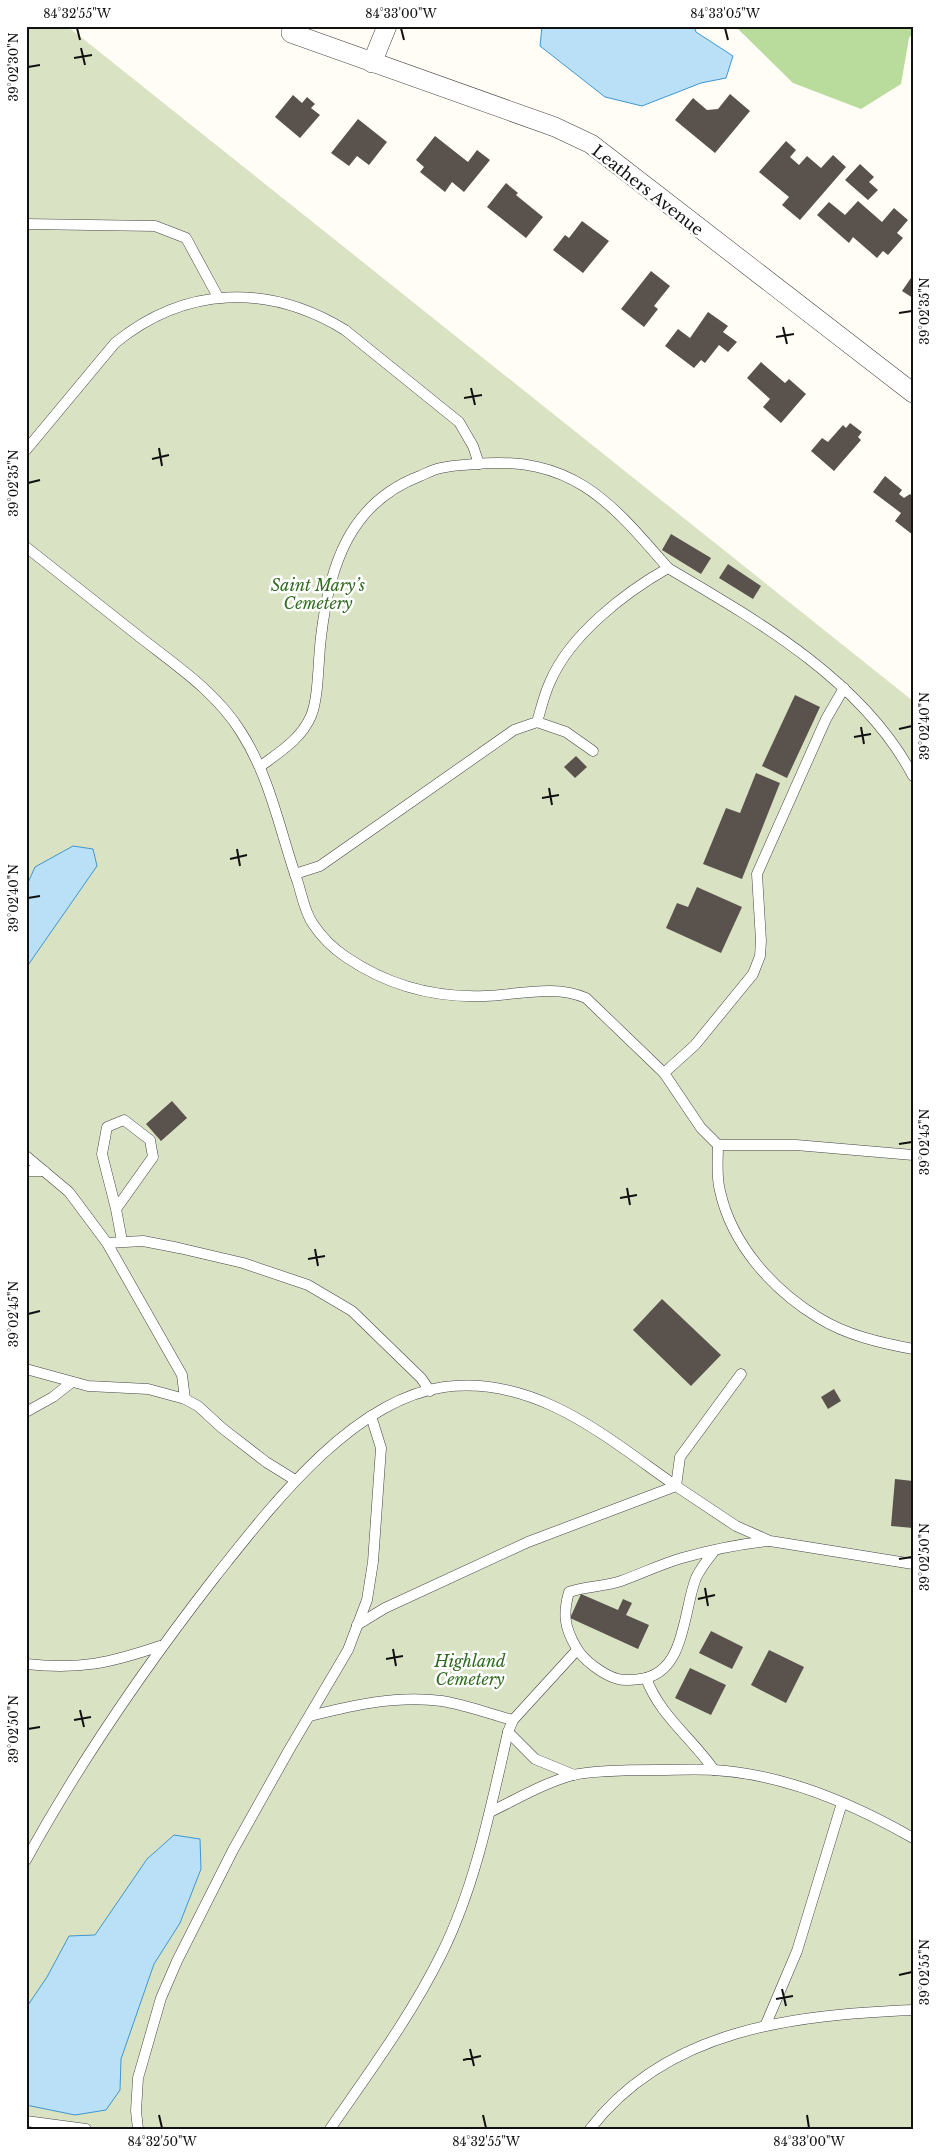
<svg xmlns="http://www.w3.org/2000/svg" width="939" height="2155" font-family="'Libre Baskerville',serif">
	<rect width="100%" height="100%" fill="#fffdf5"/>
	<polygon fill="#b9dc9c" points="735,26 913,26 913,33 909,38 901,84 861,109 793,83"/>
	<polygon fill="#d9e3c4" points="26,26 67,26 913,701 913,2129 26,2129"/>
	<g fill="#b9e0f7" stroke="#3f96cf">
		<polygon points="542,26 694,26 696,32 733,56 726,78 701,83 642,106 605,97 540,46"/>
		<polygon points="73,846 93,849 97,866 26,968 26,887 35,867"/>
		<polygon points="174,1835 200,1839 201,1869 180,1923 154,1964 121,2059 120,2090 106,2110 75,2115 26,2105 26,2008 47,1977 69,1936 95,1935 147,1859"/>
	</g>
	<g fill="#5a524d">
		<polygon points="730,94 750,111 715,153 675,120 693,98 707,110 718,109"/>
		<polygon points="293,95 302,103 307,97 315,104 311,108 320,115 300,138 275,117"/>
		<polygon points="358,119 387,142 369,165 357,156 349,166 331,153"/>
		<polygon points="435,136 468,162 477,150 490,160 464,192 452,182 445,192 420,172 424,167 416,160"/>
		<polygon points="786,141 796,150 790,157 799,165 807,156 821,168 833,155 846,167 800,220 782,205 789,197 759,172"/>
		<polygon points="860,164 874,177 869,182 878,190 868,200 845,180"/>
		<polygon points="506,183 518,193 516,195 543,217 526,238 487,207"/>
		<polygon points="858,201 882,222 894,208 908,220 897,233 903,238 888,255 883,251 877,258 853,237 849,243 817,215 829,202 845,215"/>
		<polygon points="582,221 609,241 583,273 553,250 565,235 569,238"/>
		<polygon points="651,271 670,286 654,306 658,309 644,327 621,309"/>
		<polygon points="913,275 913,298 902,291"/>
		<polygon points="708,312 728,326 723,332 737,342 728,352 719,345 705,363 701,360 694,368 665,346 678,329 690,338"/>
		<polygon points="761,362 785,383 789,379 806,394 781,423 763,407 770,399 747,378"/>
		<polygon points="850,423 862,432 858,437 861,440 834,471 811,451 822,438 828,442 843,425 846,428"/>
		<polygon points="885,476 902,490 899,494 904,498 910,494 913,497 913,535 895,521 901,513 873,492"/>
		<polygon points="671,534 711,558 701,574 662,550"/>
		<polygon points="728,564 761,586 753,599 719,578"/>
		<polygon points="795,695 820,707 787,778 762,766"/>
		<polygon points="576,756 587,767 575,778 564,767"/>
		<polygon points="756,773 780,783 742,879 703,864 726,808 740,813"/>
		<polygon points="697,887 742,907 721,953 666,928 677,903 688,907"/>
		<polygon points="172,1101 187,1118 161,1141 146,1124"/>
		<polygon points="662,1299 721,1355 691,1386 633,1330"/>
		<polygon points="834,1389 841,1401 828,1409 821,1397"/>
		<polygon points="895,1479 913,1481 913,1528 891,1526"/>
		<polygon points="581,1594 618,1610 623,1599 632,1603 626,1615 649,1625 638,1649 570,1618"/>
		<polygon points="711,1631 743,1647 732,1669 699,1653"/>
		<polygon points="769,1650 804,1667 786,1703 751,1685"/>
		<polygon points="690,1668 726,1685 711,1715 675,1698"/>
	</g>
	<g fill="none" stroke-linecap="round" stroke-linejoin="round">
		<defs>
			<g id="lane">
				<polyline points="26,224 155,226 186,238 218,297"/>
				<path d="M26 450 115 343C185 286 268 283 345 330L459 422 473 446 479 464"/>
				<path d="M26 547C65 578 103 608 141 638 177 666 217 693 241 732 271 779 280 832 298 883 302 896 305 913 313 924 321 936 334 949 346 957 387 985 435 998 485 996 518 995 554 984 586 998L664 1073 701 1128 718 1145H796L913 1155"/>
				<polyline points="537,722 566,732 593,751"/>
				<path d="M261 766C281 751 301 739 311 716 319 697 318 659 321 637 329 567 349 503 420 476 427 473 434 469 441 468 452 465 464 465 475 464 572 455 610 501 668 568"/>
				<path d="M295 874 320 866 514 730 537 722C541 709 544 695 550 682 570 635 624 593 668 568 758 621 863 681 913 776"/>
				<polyline points="664,1073 695,1045 753,974 760,956 761,941 757,874 826,719 844,688"/>
				<path d="M718 1145C718 1161 716 1176 720 1191 732 1245 773 1290 819 1318 846 1335 881 1343 913 1349"/>
				<polyline points="26,1156 69,1192 107,1243 182,1375 185,1399"/>
				<polyline points="26,1171 44,1171"/>
				<polyline points="116,1209 102,1154 107,1127 124,1120 150,1140 153,1157 116,1209 122,1241"/>
				<polyline points="107,1243 143,1241 179,1248 243,1263 308,1285 352,1311 421,1378 430,1391"/>
				<polyline points="26,1369 88,1386 148,1389 185,1399 198,1406 222,1428 266,1462 295,1480"/>
				<polyline points="26,1412 53,1397 72,1382"/>
				<path d="M715 1550C708 1559 701 1567 696 1578 683 1610 686 1674 640 1679 632 1680 625 1681 618 1679 603 1675 583 1660 576 1647 564 1627 563 1613 569 1592 586 1586 603 1587 621 1581 641 1574 661 1564 682 1558 710 1550 739 1544 768 1541"/>
				<polyline points="357,1625 385,1608 528,1542 676,1486 736,1526 770,1541 913,1564"/>
				<path d="M26 1664C80 1670 110 1663 160 1646"/>
				<path d="M646 1678C660 1716 692 1738 714 1770"/>
				<path d="M310 1716C354 1705 397 1695 442 1701 466 1705 490 1714 513 1720"/>
				<polyline points="508,1732 535,1759 574,1775"/>
				<path d="M490 1812C517 1799 544 1783 573 1775 595 1770 634 1770 657 1770 675 1770 695 1769 714 1770 784 1774 852 1803 913 1838"/>
				<path d="M26 1860C81 1760 145 1667 215 1577 270 1508 351 1400 444 1387 536 1375 606 1437 676 1486L680 1457 741 1374"/>
				<polyline points="766,2024 797,1951 842,1803"/>
				<polyline points="26,2121 86,2129"/>
				<polyline points="138,2129 136,2111 138,2078 161,1998 177,1961 233,1850 289,1750 348,1650 367,1600 373,1562 381,1448 371,1416"/>
				<path d="M330 2129C370 2071 411 2016 442 1953 476 1884 491 1806 508 1732L513 1720 577 1650"/>
				<path d="M590 2129C668 2028 795 2015 913 2010"/>
			</g>
			<g id="street">
				<polyline points="291,33 555,127 591,144 913,393"/>
				<polyline points="372,63 387,26"/>
			</g>
		</defs>
		<use href="#lane" stroke="#444" stroke-width="11"/>
		<use href="#street" stroke="#444" stroke-width="20"/>
		<use href="#lane" stroke="#fff" stroke-width="10"/>
		<use href="#street" stroke="#fff" stroke-width="19"/>
	</g>
	<path fill="none" stroke="#111" stroke-width="2" d="M77 28 80 40M401 28 404 40M725 28 728 40M81 48 85 65M74 58 92 55M28 67 40 65M899 313 912 311M783 327 787 344M776 337 794 334M471 388 475 405M464 398 482 395M159 448 162 466M152 459 169 455M28 483 40 480M861 727 864 744M899 729 912 726M854 737 871 734M549 788 552 805M542 798 559 795M237 849 240 866M230 859 247 855M28 898 40 896M899 1144 912 1142M627 1188 630 1205M620 1198 637 1195M315 1249 318 1266M308 1259 325 1256M28 1314 40 1311M899 1559 912 1557M705 1588 708 1606M698 1599 715 1595M393 1649 396 1666M386 1659 403 1656M80 1710 84 1727M74 1720 91 1717M28 1729 40 1727M899 1975 912 1972M782 1989 786 2006M776 1999 793 1996M470 2049 474 2066M463 2060 481 2056M159 2115 162 2128M483 2115 486 2128M807 2115 809 2128"/>
	<g text-anchor="middle" stroke-width="5" stroke-linejoin="round" paint-order="stroke">
		<g font-size="16" fill="#111" stroke="#fff">
			<text transform="translate(648 190) rotate(38)" y="6">Leathers Avenue</text>
		</g>
		<g font-size="16" font-style="italic" fill="#2f6b1f" stroke="#fff">
			<text x="318" y="591">Saint Mary’s<tspan x="318" dy="18">Cemetery</tspan></text>
			<text x="470" y="1667">Highland<tspan x="470" dy="18">Cemetery</tspan></text>
		</g>
	</g>
	<rect width="939" height="2155" fill="none" stroke="#ffffff" stroke-width="55"/>
	<rect x="28" y="28" width="884" height="2100" fill="none" stroke="#111" stroke-width="2"/>
	<g font-size="12" text-anchor="middle" fill="#111">
		<text x="77" y="18">84°32'55"W</text>
		<text x="401" y="18">84°33'00"W</text>
		<text x="725" y="18">84°33'05"W</text>
		<text transform="translate(14 67) rotate(-90)" y="4">39°02'30"N</text>
		<text transform="translate(925 311) rotate(-90)" y="4">39°02'35"N</text>
		<text transform="translate(14 483) rotate(-90)" y="4">39°02'35"N</text>
		<text transform="translate(925 726) rotate(-90)" y="4">39°02'40"N</text>
		<text transform="translate(14 898) rotate(-90)" y="4">39°02'40"N</text>
		<text transform="translate(925 1142) rotate(-90)" y="4">39°02'45"N</text>
		<text transform="translate(14 1314) rotate(-90)" y="4">39°02'45"N</text>
		<text transform="translate(925 1557) rotate(-90)" y="4">39°02'50"N</text>
		<text transform="translate(14 1729) rotate(-90)" y="4">39°02'50"N</text>
		<text transform="translate(925 1972) rotate(-90)" y="4">39°02'55"N</text>
		<text x="162" y="2146">84°32'50"W</text>
		<text x="486" y="2146">84°32'55"W</text>
		<text x="809" y="2146">84°33'00"W</text>
	</g>
</svg>
